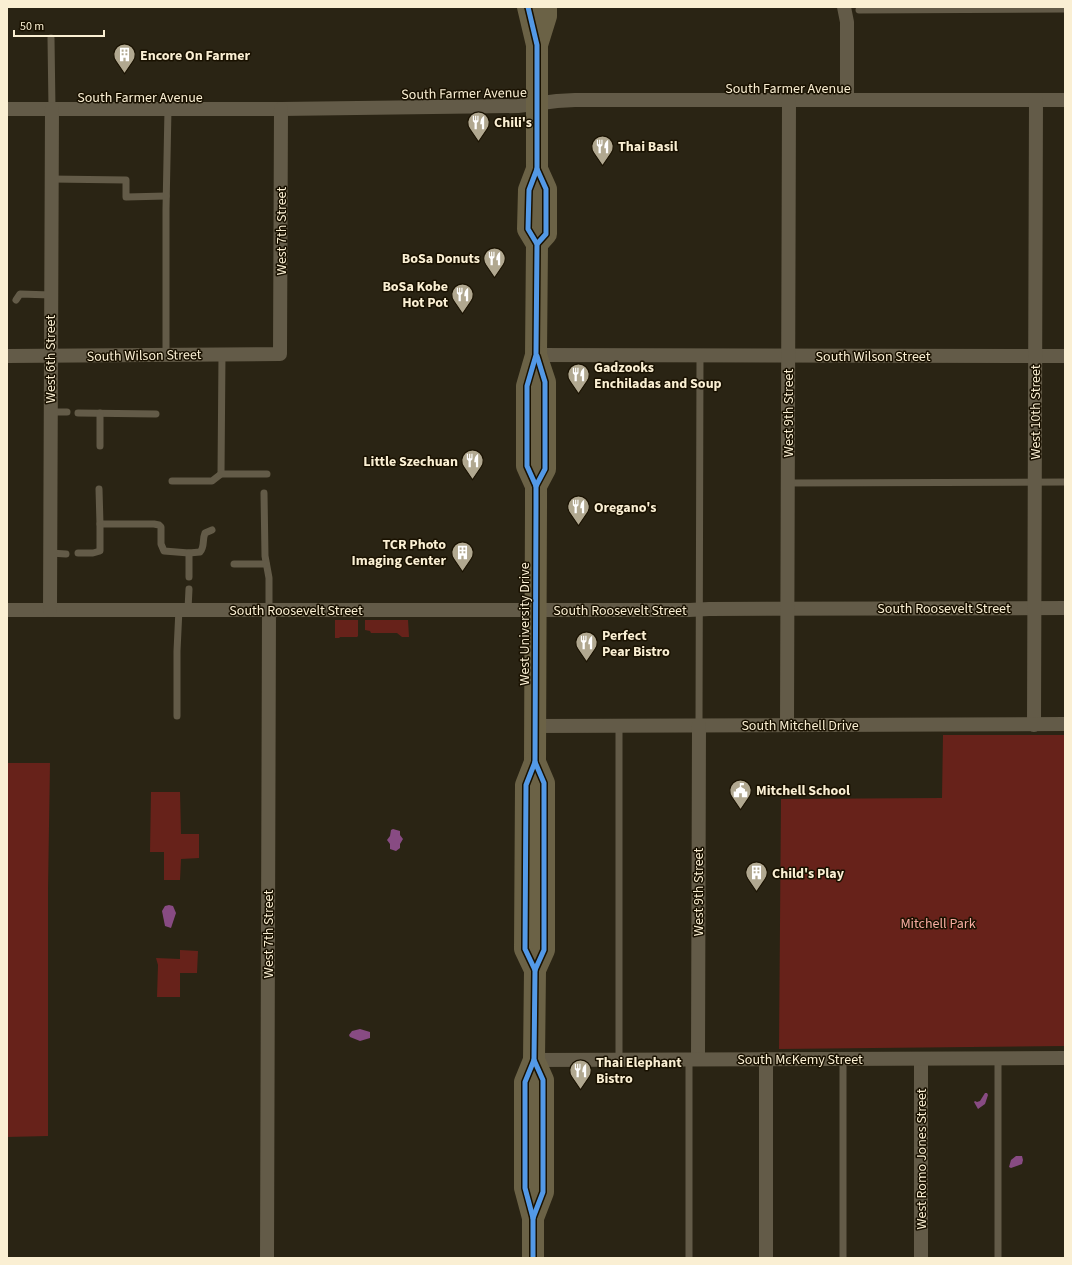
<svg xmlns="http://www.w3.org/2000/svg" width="1072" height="1265" font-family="'Source Sans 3',sans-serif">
	<rect width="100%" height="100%" fill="#2a2414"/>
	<g fill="#67221a">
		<polygon points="335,620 358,620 358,636 357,637 340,637 339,638 335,638"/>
		<polygon points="365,620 408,620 409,637 402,637 397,633 371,633 370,631 365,630"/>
		<polygon points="943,735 1065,735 1065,1046 779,1049 781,799 942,798"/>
		<polygon points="7,763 50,763 48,889 48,1136 7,1137"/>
		<polygon points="151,792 180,792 181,834 199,834 199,858 181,859 180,880 164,880 164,852 150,852"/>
		<polygon points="180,950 198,951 197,973 180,973 180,997 157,997 158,965 156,958 180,959"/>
	</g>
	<g fill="#884b83">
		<polygon points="393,829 400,831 400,835 403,839 400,844 400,848 396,851 390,849 390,844 387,840 390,836 391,830"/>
		<polygon points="169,905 173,906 176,913 171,928 165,926 162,911 165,906"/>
		<polygon points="360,1029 370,1032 370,1038 360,1041 350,1037 349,1035 352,1031"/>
		<polygon points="985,1093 987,1093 988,1095 985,1104 978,1109 974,1102 975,1101 977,1102 980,1101"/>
		<polygon points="1016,1156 1022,1156 1023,1160 1022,1164 1011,1168 1009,1167 1011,1160"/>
	</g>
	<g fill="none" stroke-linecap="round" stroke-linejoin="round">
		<g stroke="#635b48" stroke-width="7">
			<polyline points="859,10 1065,9"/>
			<polyline points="51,38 52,109"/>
			<polyline points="51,179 126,180 126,197 166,196"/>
			<polyline points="16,300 20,294 51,295"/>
			<polyline points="166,355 166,209 168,109"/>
			<polyline points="50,412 67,412"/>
			<polyline points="78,413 156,414"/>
			<polyline points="100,446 100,413"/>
			<polyline points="221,474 222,354"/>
			<polyline points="172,481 212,481 221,474 267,474"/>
			<polyline points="788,483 1065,482"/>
			<polyline points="99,489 100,524 154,524 159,525 161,527 161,544 164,551 189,553"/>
			<polyline points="264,493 265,556 269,578 269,610"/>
			<polyline points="50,553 66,554"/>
			<polyline points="78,553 93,553 100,551 100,524"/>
			<polyline points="234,564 266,564"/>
			<path d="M189 577V553L200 552C205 547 202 540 205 533L212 530"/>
			<polyline points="188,609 189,589"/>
			<polyline points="177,716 177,651 179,609"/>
			<polyline points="699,725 700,356"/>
			<polyline points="689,1059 689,1258"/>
			<polyline points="843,1059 843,1258"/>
			<polyline points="619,1060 619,726"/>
			<polyline points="998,1258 998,1059"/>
		</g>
		<g stroke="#635b48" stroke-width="14">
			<polyline points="844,7 847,22 847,100"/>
			<polyline points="7,109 281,109 518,106 557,101 575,100 1065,100"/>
			<polyline points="536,355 1065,356"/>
			<polyline points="7,356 280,354 281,109"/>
			<polyline points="7,610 689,610 709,609 1065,608"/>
			<polyline points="50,610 52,109"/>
			<polyline points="787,725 789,101"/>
			<polyline points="1034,725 1036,100"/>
			<polyline points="535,726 1065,724"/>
			<polyline points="698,1059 699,725"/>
			<polyline points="921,1059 921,1258"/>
			<polyline points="534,1060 1065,1058"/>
			<polyline points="267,1258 269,610"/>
			<polyline points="766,1258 766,1059"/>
		</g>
		<g stroke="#6b6246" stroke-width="22">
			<polyline points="528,7 537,45 537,169 529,190 528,229 537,244 536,355 527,386 527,466 536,486 536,507 535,762 526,785 525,949 535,970"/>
			<polyline points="537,45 546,16 546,7"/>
			<polyline points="537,244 546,234 546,189 537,169"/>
			<polyline points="536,355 545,382 545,469 536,486"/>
			<polyline points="533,1218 543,1192 543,1080 534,1060"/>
			<polyline points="533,1258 533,1218 525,1188 525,1082 534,1060 535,970 544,950 544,783 535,762"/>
		</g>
		<defs>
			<g id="cycleway">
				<polyline points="528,7 537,45 537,169 529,190 528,229 537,244 536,355 527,386 527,466 536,486 536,507 535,762 526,785 525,949 535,970"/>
				<polyline points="537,244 546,234 546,189 537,169"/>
				<polyline points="536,486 545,469 545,382 537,356"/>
				<polyline points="533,1218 543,1192 543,1080 534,1060"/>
				<polyline points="533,1258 533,1218 525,1188 525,1082 534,1060 535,970 544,950 544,783 535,762"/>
			</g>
		</defs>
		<use href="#cycleway" stroke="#191100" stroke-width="8"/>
		<use href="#cycleway" stroke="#5399e6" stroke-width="5"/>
	</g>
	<defs>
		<symbol id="building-pin" viewBox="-11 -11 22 30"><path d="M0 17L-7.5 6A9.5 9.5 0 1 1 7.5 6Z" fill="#b1a890" stroke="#191100"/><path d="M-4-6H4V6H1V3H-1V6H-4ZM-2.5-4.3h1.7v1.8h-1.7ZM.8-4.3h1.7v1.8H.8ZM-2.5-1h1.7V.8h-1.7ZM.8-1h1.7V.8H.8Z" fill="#fff"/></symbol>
		<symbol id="restaurant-pin" viewBox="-11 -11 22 30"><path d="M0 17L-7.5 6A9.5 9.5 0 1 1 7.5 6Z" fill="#b1a890" stroke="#191100"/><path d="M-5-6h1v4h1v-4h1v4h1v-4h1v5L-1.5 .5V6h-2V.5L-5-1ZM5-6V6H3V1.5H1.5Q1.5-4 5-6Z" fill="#fff"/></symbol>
		<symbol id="civic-pin" viewBox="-11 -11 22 30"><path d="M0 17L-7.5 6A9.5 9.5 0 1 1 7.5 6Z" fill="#b1a890" stroke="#191100"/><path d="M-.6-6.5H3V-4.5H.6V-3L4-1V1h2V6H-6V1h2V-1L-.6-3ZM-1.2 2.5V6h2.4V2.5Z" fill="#fff"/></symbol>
	</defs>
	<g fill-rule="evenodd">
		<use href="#building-pin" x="112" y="42" width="25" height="34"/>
		<use href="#restaurant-pin" x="466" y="110" width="25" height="34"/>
		<use href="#restaurant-pin" x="590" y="134" width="25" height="34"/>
		<use href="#restaurant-pin" x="482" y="246" width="25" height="34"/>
		<use href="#restaurant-pin" x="450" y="282" width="25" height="34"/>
		<use href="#restaurant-pin" x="566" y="362" width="25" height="34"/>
		<use href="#restaurant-pin" x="460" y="448" width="25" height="34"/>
		<use href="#restaurant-pin" x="566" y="494" width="25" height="34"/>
		<use href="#building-pin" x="450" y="540" width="25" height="34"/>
		<use href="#restaurant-pin" x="574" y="630" width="25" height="34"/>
		<use href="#civic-pin" x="728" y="778" width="25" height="34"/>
		<use href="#building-pin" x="744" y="860" width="25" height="34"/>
		<use href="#restaurant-pin" x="568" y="1058" width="25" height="34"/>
	</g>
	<g text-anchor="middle" stroke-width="3" stroke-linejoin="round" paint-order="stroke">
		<g font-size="14" font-weight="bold" fill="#faefd3" stroke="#191100" text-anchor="start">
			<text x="140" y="60">Encore On Farmer</text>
			<text x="494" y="127">Chili's</text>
			<text x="618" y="151">Thai Basil</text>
			<text x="480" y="263" text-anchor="end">BoSa Donuts</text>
			<text x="448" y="291" text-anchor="end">BoSa Kobe<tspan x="448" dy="16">Hot Pot</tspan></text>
			<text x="594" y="372">Gadzooks<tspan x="594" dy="16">Enchiladas and Soup</tspan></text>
			<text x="458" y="466" text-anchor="end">Little Szechuan</text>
			<text x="594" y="512">Oregano's</text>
			<text x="446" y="549" text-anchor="end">TCR Photo<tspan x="446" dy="16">Imaging Center</tspan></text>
			<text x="602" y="640">Perfect<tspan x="602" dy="16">Pear Bistro</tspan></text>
			<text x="756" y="795">Mitchell School</text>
			<text x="772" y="878">Child's Play</text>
			<text x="596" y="1067">Thai Elephant<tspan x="596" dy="16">Bistro</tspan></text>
		</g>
		<g font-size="14" fill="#faefd3" stroke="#191100">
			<text x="788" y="93">South Farmer Avenue</text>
			<text transform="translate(464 93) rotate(-1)" y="5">South Farmer Avenue</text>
			<text x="140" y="102">South Farmer Avenue</text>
			<text transform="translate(281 231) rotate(-90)" y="5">West 7th Street</text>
			<text transform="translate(144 355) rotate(-1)" y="5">South Wilson Street</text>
			<text x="873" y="361">South Wilson Street</text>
			<text transform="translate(50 359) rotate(-90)" y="5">West 6th Street</text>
			<text transform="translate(1035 412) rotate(-90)" y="5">West 10th Street</text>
			<text transform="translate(788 413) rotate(-90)" y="5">West 9th Street</text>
			<text x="944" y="613">South Roosevelt Street</text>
			<text x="296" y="615">South Roosevelt Street</text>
			<text x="620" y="615">South Roosevelt Street</text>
			<text transform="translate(524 624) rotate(-90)" y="5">West University Drive</text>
			<text x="800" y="730">South Mitchell Drive</text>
			<text transform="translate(698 892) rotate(-90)" y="5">West 9th Street</text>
			<text transform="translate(268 934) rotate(-90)" y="5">West 7th Street</text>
			<text x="800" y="1064">South McKemy Street</text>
			<text transform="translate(921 1159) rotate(-90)" y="5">West Romo Jones Street</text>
		</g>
		<g font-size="14" fill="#f7aca0" stroke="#191100">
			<text x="938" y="928">Mitchell Park</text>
		</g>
	</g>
	<rect width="1072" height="1265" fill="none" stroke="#faefd3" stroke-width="16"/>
	<path d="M14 30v6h90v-6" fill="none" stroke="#faefd3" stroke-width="2"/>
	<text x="20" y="30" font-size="12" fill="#faefd3" stroke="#191100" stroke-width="3" paint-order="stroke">50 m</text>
</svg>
